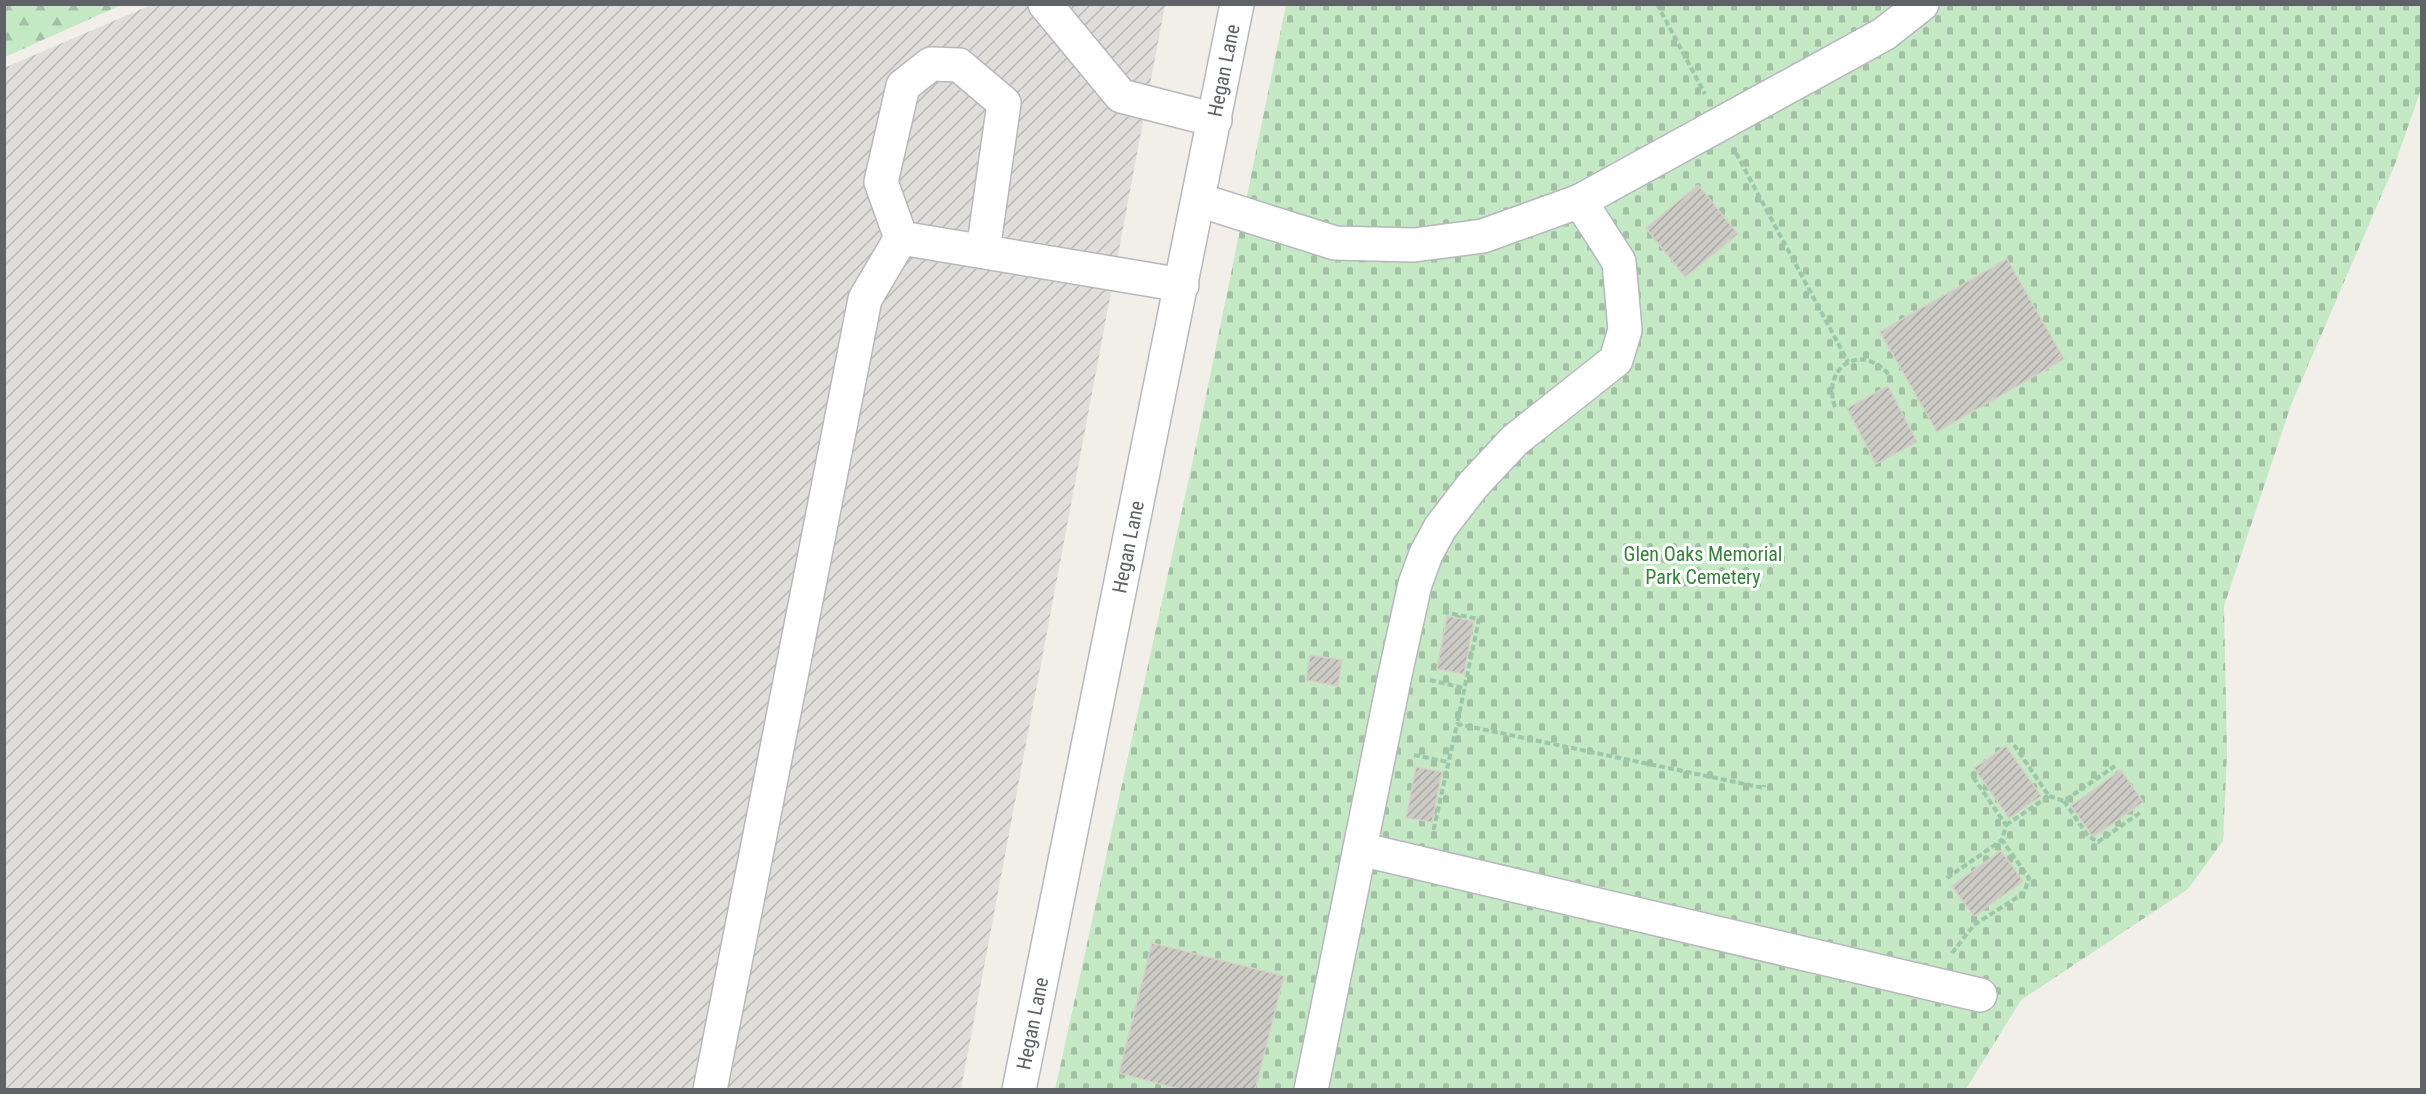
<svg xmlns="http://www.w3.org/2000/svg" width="2426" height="1094" font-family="'Roboto Condensed',sans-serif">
	<defs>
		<pattern id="industrial-furrows" width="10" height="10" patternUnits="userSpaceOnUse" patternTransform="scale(1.5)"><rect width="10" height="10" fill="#e0deda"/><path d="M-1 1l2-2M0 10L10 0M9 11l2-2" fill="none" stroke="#b9b8b5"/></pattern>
		<pattern id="forest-firs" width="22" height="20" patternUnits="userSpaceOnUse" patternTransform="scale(1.5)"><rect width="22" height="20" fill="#c5e8c5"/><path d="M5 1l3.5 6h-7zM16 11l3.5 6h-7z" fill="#a3c0a4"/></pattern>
		<pattern id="cemetery-stones" width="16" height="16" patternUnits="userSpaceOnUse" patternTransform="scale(1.5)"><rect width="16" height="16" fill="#c5e8c5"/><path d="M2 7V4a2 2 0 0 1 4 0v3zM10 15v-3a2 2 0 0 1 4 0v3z" fill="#a3c0a4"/></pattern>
		<pattern id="building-hatch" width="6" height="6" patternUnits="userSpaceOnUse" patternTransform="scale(1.5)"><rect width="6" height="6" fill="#cccac5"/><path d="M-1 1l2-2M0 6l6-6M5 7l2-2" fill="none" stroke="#a9a8a4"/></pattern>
	</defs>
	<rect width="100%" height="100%" fill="#f1efe8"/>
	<polygon fill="url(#industrial-furrows)" points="151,5 1165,5 961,1089 5,1089 4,68"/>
	<polygon fill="url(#forest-firs)" points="5,4 121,4 121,5 5,57"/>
	<polygon fill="url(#cemetery-stones)" points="1286,5 2421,5 2421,89 2395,164 2291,405 2224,606 2227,754 2223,841 2188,889 2021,1000 1966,1089 1055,1090 1191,469"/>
	<g fill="url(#building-hatch)" stroke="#d6d1c6" stroke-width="1.5">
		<polygon points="1698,185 1738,234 1685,277 1646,228"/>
		<polygon points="2007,259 2064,359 1937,432 1880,332"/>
		<polygon points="1888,386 1917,442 1876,464 1847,408"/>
		<polygon points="1447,616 1474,621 1464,674 1437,669"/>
		<polygon points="1310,655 1342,660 1338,686 1306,680"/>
		<polygon points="2006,746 2041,796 2009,818 1974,768"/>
		<polygon points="1416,767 1442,772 1432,822 1406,818"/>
		<polygon points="2121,770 2143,802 2093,837 2071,806"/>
		<polygon points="2001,851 2023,881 1974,916 1952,886"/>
		<polygon points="1152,943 1284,976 1255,1090 1183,1090 1119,1073"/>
	</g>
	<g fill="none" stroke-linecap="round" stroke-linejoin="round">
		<defs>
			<g id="minor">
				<polyline points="1045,4 1121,96 1215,120"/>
				<polyline points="1199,200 1335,243 1414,245 1483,236 1580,201 1884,34 1922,4"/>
				<polyline points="901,238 881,182 903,86 931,64 959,65 1004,103 983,251"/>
				<polyline points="1360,849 1980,995"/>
				<polyline points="710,1090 865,299 901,238 1182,285"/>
				<path id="s1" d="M1019 1090 1237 4"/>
				<polyline points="1311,1090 1395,675 1415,584 1426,554 1440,528 1473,485 1515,440 1616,360 1625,330 1619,262 1580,201"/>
			</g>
		</defs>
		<use href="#minor" stroke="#b5b8bc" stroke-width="36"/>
		<g stroke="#9cc7a9" stroke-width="4" stroke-dasharray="6 3" stroke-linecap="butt">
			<polyline points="1657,4 1705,94"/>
			<polyline points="1736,153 1848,362"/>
			<path d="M1835 407C1821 365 1863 342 1890 376"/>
			<polyline points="1443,612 1479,619 1457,724"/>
			<polyline points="1430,680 1464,688"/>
			<polyline points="1414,755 1448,762"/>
			<polyline points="2049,796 2064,801 2115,766"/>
			<polyline points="2064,801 2088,836 2098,842 2141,812"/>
			<polyline points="2006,825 2049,796 2014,745"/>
			<polyline points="1432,828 1434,828 1457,724 1764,788 1764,785"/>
			<polyline points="1947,878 2002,840"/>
			<polyline points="1952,953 1974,925 2024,893 2029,878 2002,840 2006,825 1971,774"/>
		</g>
		<use href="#minor" stroke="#fff" stroke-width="33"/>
	</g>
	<g text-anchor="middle" stroke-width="6" stroke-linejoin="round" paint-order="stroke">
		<g font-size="20" fill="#5f6368" stroke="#fff">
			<text dy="7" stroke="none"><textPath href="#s1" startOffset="1040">Hegan Lane</textPath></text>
			<text dy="7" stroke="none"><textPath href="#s1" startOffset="554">Hegan Lane</textPath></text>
			<text dy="7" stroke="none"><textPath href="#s1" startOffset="68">Hegan Lane</textPath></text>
		</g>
		<g font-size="20" fill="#348238" stroke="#fff">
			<text x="1703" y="561">Glen Oaks Memorial<tspan x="1703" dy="23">Park Cemetery</tspan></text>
		</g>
	</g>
	<rect width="2426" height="1094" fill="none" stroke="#5f6368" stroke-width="12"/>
</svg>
